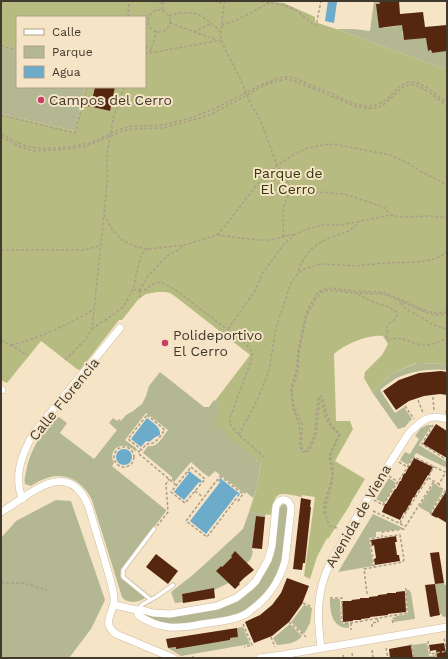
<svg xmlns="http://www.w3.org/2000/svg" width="448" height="659" font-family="'Work Sans',sans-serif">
	<rect width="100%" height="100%" fill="#f6e4c7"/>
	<g fill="#b3b792">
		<polygon points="374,1 381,1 379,1 380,4 377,4 383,28 398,26 398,23 401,23 408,30 402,31 404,40 422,38 426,35 430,43 427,44 428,51 431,51 432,53 447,51 447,70 336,29 354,29 370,31"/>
		<polygon points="1,47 17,51 17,87 85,87 75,131 1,114"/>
		<path d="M417 363 447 364V370C432 368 409 371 395 379 390 382 385 386 380 390L395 413 404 407 412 419 408 423 405 427 398 429 372 392 386 379 391 374Z"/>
		<path d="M160 372 204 407H209L214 400 220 405 221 410 258 462H261L257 487 253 498 246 492 245 494 215 471 209 477 202 472 191 462 174 482 172 480V477L143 453 148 446C158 448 163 436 168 430L146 413 125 440 136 448 137 451H135C122 439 107 450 114 463L112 466 166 510V511L121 571 120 575 121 578 146 597C140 603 127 604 122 597L92 500C82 480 64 470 42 480 38 481 35 484 31 486L25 484C24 480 25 477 26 472 31 447 40 437 55 417H59L67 423 60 433 94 459 117 430 109 423 113 418 117 421 119 419 121 421 126 415 133 411 142 404 146 396 149 386Z"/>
		<polygon points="427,425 432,425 419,445 447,462 447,468 416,453 408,465 400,460 405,452 410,454 419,439 415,436 421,428"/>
		<polygon points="389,478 396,483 384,503 376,499"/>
		<path d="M434 483C438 485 440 488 443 491L430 513 419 507Z"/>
		<polygon points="56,500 71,501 105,600 91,629 69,658 1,658 1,538 16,521"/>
		<path d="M284 504 287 505 288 507 282 560C274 587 256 609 229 616L178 625 161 623 144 616 146 613H195L220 609 239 601 244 597 261 579 267 570 274 555 279 509 282 505Z"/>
		<path d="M249 512 266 514 265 517 256 516 252 551H253C252 556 251 560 247 563L235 552 231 556 232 557 222 567 221 566 217 571 229 583 216 589 214 590V589L182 594 183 602 175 603 171 592 194 574 243 529Z"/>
		<polygon points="373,514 403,528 402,529 376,532 376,537 369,538 373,566 338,572"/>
		<polygon points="444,583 445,585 447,585 447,616 445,617 442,616 442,614 440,614 435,584"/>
		<polygon points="406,590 409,590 411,593 415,618 414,619 393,622 393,620 396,619 396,616 408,614"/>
		<path d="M330 599H340L341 624 349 623V628C332 628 330 612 330 599Z"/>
		<polygon points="304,605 312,608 310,623 304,634 291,622"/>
		<path d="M290 624 302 636C295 644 286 644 277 645L273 638Z"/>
		<polygon points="243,627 250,644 181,656 168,648 176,647 176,648 230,640 230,638 238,637 237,628"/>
		<polygon points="427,643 429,656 436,655 436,658 414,658 412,645"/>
	</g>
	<path fill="#b6bc81" d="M1 1H264L284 3 315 17V22L336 29 447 70V364L416 363 391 374 386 379 372 392 364 378 365 372 382 355 388 344 383 336C369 334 345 344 334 354L336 421H350L353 429 335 461 365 479 350 504V505L328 539 327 538 317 557 310 579 304 576 315 497 302 495V497C279 493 275 489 271 515L249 512 257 487 261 463H258L257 460 214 423 221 410 218 408 220 405 215 401 250 355 176 297 170 293 165 292H157L146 294 140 298 137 301 122 320H119L80 370 77 369 41 341 7 383 1 380V114L75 131 85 87H95L92 100H89L88 106 109 111 115 87H145V17H17V51L1 47Z"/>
	<g fill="#6dabcb">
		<polygon points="328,1 337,2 334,23 325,21"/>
		<path d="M147 418C153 423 161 427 160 435 158 436 155 437 154 438 150 441 150 443 146 441L141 447 131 439Z"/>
		<circle cx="124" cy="457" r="8"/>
		<polygon points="189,471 202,481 200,483 199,482 184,500 174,492 189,473 187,473"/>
		<polygon points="220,478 240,494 238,497 237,496 238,494 237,494 206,534 190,521 221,481 220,481 219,482 218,481"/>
	</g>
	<g fill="#56270f">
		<polygon points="379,1 399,1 400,14 423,12 425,27 447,25 447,51 432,53 431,50 428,51 426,38 404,40 402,25 379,28 376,4 380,4"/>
		<polygon points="95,87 115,87 110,111 88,106 89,100 92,100"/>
		<polygon points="441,371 447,372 447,395 440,394 424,396 409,401 396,410 383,391 399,380 419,373"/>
		<polygon points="436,424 447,431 447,458 423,444"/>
		<polygon points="414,458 433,467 429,475 428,475 419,490 418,490 414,498 413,497 410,505 409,505 405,513 404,512 400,520 382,512 385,504 386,504 395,489 396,489 400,481 401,481 404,473 405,474 409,466 410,466"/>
		<polygon points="447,490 447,523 437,517 437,518 431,515"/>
		<polygon points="301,498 311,500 310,507 311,507 305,563 303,563 302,570 293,569"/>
		<polygon points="256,516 265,517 262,549 252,548"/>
		<polygon points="396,536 397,542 395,542 396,548 397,555 399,555 400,561 375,565 374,559 376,558 374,545 372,546 371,540"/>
		<polygon points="235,551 254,570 244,578 239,583 240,584 235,589 216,571 221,566 222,567 232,557 231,556"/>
		<polygon points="439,552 444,583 435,584 430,553"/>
		<polygon points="156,554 178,571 168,584 146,567"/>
		<polygon points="287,578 309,586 302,604 289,622 272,636 254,643 245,622 260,615 272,605 281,593"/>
		<polygon points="435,584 440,615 430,617 425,585"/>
		<polygon points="214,588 215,598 183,603 182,594"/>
		<polygon points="405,591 406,612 388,614 388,615 370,617 370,618 361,619 361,620 353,620 353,621 343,622 342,601 352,601 351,600 360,599 360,598 369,598 369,597 378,596 378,595 387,594 387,593 396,593 396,592"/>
		<polygon points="237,628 238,637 230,638 230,640 176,649 176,647 168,648 166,639"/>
		<polygon points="444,643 447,658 437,658 436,650 430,651 429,645"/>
		<polygon points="411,645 413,658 390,658 389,649"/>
	</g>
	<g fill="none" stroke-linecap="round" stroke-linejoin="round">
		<defs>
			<g id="lane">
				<polyline points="151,600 123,577 123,570 154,529"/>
				<polyline points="138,609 143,604 156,597 173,585"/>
			</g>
			<g id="street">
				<polyline points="1,390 2,390"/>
				<path d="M22 499C14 475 21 456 33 434L120 328"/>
				<path d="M1 512C23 500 60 462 82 494 86 499 88 505 90 511 95 529 101 547 106 565 109 575 113 587 114 598 115 613 100 622 116 634L173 658"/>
				<path d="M114 605 137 610H143L153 613 170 614 217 606 236 598 250 587 256 581 268 560 272 546 276 506C281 496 290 499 291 509L285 561C279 582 269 597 251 610 249 612 246 614 244 615 231 621 215 622 202 624 177 629 160 630 138 615L137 610"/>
				<path d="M321 648C317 616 316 593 330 563L372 491 409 433C421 421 429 413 447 419"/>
				<polyline points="260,658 282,655 447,627"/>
			</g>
		</defs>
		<use href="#lane" stroke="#cdbca0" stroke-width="5"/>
		<use href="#street" stroke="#cdbca0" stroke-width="8"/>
		<g stroke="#ab9d88" stroke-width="1.5" stroke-dasharray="3 2" stroke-linecap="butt">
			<polyline points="155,1 163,4"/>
			<polyline points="214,1 224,4"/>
			<polyline points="225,1 223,11 222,26 221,34 221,40 224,47 241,80 250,102 261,122 277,165 285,177 292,191 305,191 343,194 354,197 385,208 391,215"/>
			<path d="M256 1C271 3 289 4 301 14 306 18 310 23 316 26L321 1"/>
			<polyline points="1,3 2,1"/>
			<circle cx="159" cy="21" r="11"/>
			<polyline points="162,10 164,1"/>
			<path d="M169 16C187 10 199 12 212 24 216 27 219 30 221 34"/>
			<polyline points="128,17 129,1"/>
			<polyline points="170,23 217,40"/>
			<polyline points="222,25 235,21 269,3"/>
			<polyline points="194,32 210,24"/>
			<polyline points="1,46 17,50"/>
			<polyline points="145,47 151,49"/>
			<polyline points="150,52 157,31"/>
			<polyline points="145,54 221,40"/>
			<polyline points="124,87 113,119 111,133 107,152 107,184 104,215 112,229 122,240 137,247 148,249 185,245 217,235 225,226 256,186 277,165 292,156 305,149 317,146 329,144 339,145 390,155 408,163 420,171 447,185"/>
			<polyline points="1,115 75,133 87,87"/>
			<path d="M1 134C10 138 17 143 26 146 40 151 80 147 94 141 106 136 116 130 128 127 138 125 150 126 161 125 179 122 197 116 213 109 232 101 249 90 268 82 273 80 279 77 285 77 294 76 302 81 310 85 321 89 331 93 341 98 349 101 358 106 367 106 376 106 385 102 391 95 399 87 404 80 417 83 426 85 439 97 447 103"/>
			<path d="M1 137 10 141 18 146 33 151 57 150 83 147 94 143 123 131 133 129 162 128 174 125 200 118 212 114 263 86 277 81 286 79 295 81 357 107C365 108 372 109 379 107 392 102 399 83 412 85 421 85 440 100 447 106"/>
			<polyline points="217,235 258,240 270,240 295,234"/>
			<path d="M284 237C283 223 280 203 292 191"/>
			<polyline points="1,250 83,250 92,248 101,245"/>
			<path d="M298 271C305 253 314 244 332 237 344 233 350 232 359 222"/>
			<path d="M139 291C150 291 150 281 161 283 173 285 196 307 207 314 216 321 225 327 234 335 240 339 246 343 250 349 253 353 252 356 251 361L230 418V424L237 433 264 457"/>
			<polyline points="139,291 148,276 167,256 172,253 179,250 184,245"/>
			<path d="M358 294C362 296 365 298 369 300 374 303 397 308 397 314 398 319 389 322 387 326 386 329 388 334 386 338"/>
			<path d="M140 298 139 291 133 289C136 280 138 260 143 253 145 251 146 250 148 249"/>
			<polyline points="401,303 402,305 408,310 423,318 431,324 447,329"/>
			<polyline points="92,329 114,314 124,306 133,289"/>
			<polyline points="228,329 255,291 262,274 284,244 297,233 307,229 323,225 341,225 391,215 401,217 432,216 447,218"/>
			<polyline points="1,340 16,348 28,356"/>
			<path d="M388 340C403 335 409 343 422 345 431 346 439 341 447 339"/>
			<path d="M11 345C38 339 69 324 93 310"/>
			<polyline points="65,360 85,340 92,329 104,215"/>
			<polyline points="433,397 434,411"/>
			<polyline points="418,400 423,413"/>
			<polyline points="405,406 414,419"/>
			<polyline points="446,413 447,405"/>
			<path d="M147 415 165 430C159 437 156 445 146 444L142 450 128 439Z"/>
			<polyline points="433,425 422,444 447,460"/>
			<polyline points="239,435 259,396 269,371 276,328 291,283 298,273 305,269 321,264 356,266 385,263 419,262 431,260 439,257 447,252"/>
			<circle cx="124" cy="457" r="10"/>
			<polyline points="140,450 138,453 176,485"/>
			<polyline points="399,462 407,467"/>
			<polygon points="191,467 205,479 185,503 171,492"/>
			<polyline points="447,470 439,484 441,488 447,492"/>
			<polygon points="220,476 243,494 238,501 236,499 207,537 186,521"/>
			<polyline points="389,476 398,482"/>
			<polyline points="428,478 439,484"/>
			<polyline points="195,491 203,497"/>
			<polyline points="374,500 383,505 414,457 445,472"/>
			<polyline points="373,511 405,526"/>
			<polyline points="324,514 324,503 330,486 332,478 332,473 329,456 339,434 331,427 326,419 321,399 320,398 316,435 309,451 305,452 302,452 300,445 300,433 299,424 293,408 291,389 296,371 298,352 305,317 309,307 318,292 328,288 355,291 383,292 427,311 435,313 447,312"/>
			<polyline points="430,514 445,491"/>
			<polyline points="400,523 403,517 428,478 434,466"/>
			<polyline points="157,526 168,512 166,484 169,479"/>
			<path d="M337 528 330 526C319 509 332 493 333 475 334 469 331 463 331 457 331 449 338 441 340 434L332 426 328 418 322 397 320 396 318 398 314 435 307 451H303L301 445 302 432V423L294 408 292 390 298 370 299 353 306 318 310 309 316 299 322 292 328 290 356 293 383 294 428 313 435 315 447 314"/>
			<polyline points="374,567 370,539 382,537 382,532 404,529 434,481"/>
			<polyline points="1,582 6,583 23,583 47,590"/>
			<polyline points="367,594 364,569 403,562 404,559 400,535 382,537"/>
			<polyline points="330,598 342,598 342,623 351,623 407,613 406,588"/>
			<polyline points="303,603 312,607"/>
			<polyline points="289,622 306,637"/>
			<polyline points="351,623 351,630"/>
			<polyline points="393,623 392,619 396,618 395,615"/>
			<polyline points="243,624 252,645 244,647"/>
			<polyline points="372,627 372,623 378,622 377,618"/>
			<polyline points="271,637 275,647"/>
			<polyline points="428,641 430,654 447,651 444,638"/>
			<polyline points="411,644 414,658"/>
			<polyline points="386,648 388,658"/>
			<polyline points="372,650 373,658"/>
			<polyline points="352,653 353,658"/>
			<polyline points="436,653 437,658"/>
			<polyline points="343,655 344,658"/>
			<polyline points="193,656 193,658"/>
		</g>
		<use href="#lane" stroke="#fff" stroke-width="3.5"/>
		<use href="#street" stroke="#fff" stroke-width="7"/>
	</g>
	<g fill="#cb3d67" stroke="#f6e4c7" stroke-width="1.5">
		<circle cx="41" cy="100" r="4"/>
		<circle cx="165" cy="343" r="4"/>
	</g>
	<g text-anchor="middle" stroke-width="4" stroke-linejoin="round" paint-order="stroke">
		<g font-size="14" fill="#40392e" stroke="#f6e4c7" text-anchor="start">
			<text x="49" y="105">Campos del Cerro</text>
			<text x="173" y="340">Polideportivo<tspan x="173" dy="16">El Cerro</tspan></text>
		</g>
		<g font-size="14" fill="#35380a" stroke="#f6e4c7">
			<text x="288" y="178">Parque de<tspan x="288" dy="16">El Cerro</tspan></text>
		</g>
		<g font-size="14" fill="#40392e" stroke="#f6e4c7">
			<text transform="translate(64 399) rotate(-51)" y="5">Calle Florencia</text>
			<text transform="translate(358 516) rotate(-60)" y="5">Avenida de Viena</text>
		</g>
	</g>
	<rect width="448" height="659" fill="none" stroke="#40392e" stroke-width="4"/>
	<rect x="16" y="16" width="130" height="72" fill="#f6e4c7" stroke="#ada08a"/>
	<rect x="24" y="29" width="20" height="6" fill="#ffffff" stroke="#ada08a"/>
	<text x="52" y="36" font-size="12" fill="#40392e">Calle</text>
	<rect x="24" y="46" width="20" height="12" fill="#b3b792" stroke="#ada08a"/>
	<text x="52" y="56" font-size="12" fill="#40392e">Parque</text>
	<rect x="24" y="66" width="20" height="12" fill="#6dabcb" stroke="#ada08a"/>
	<text x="52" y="76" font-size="12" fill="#40392e">Agua</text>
</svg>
